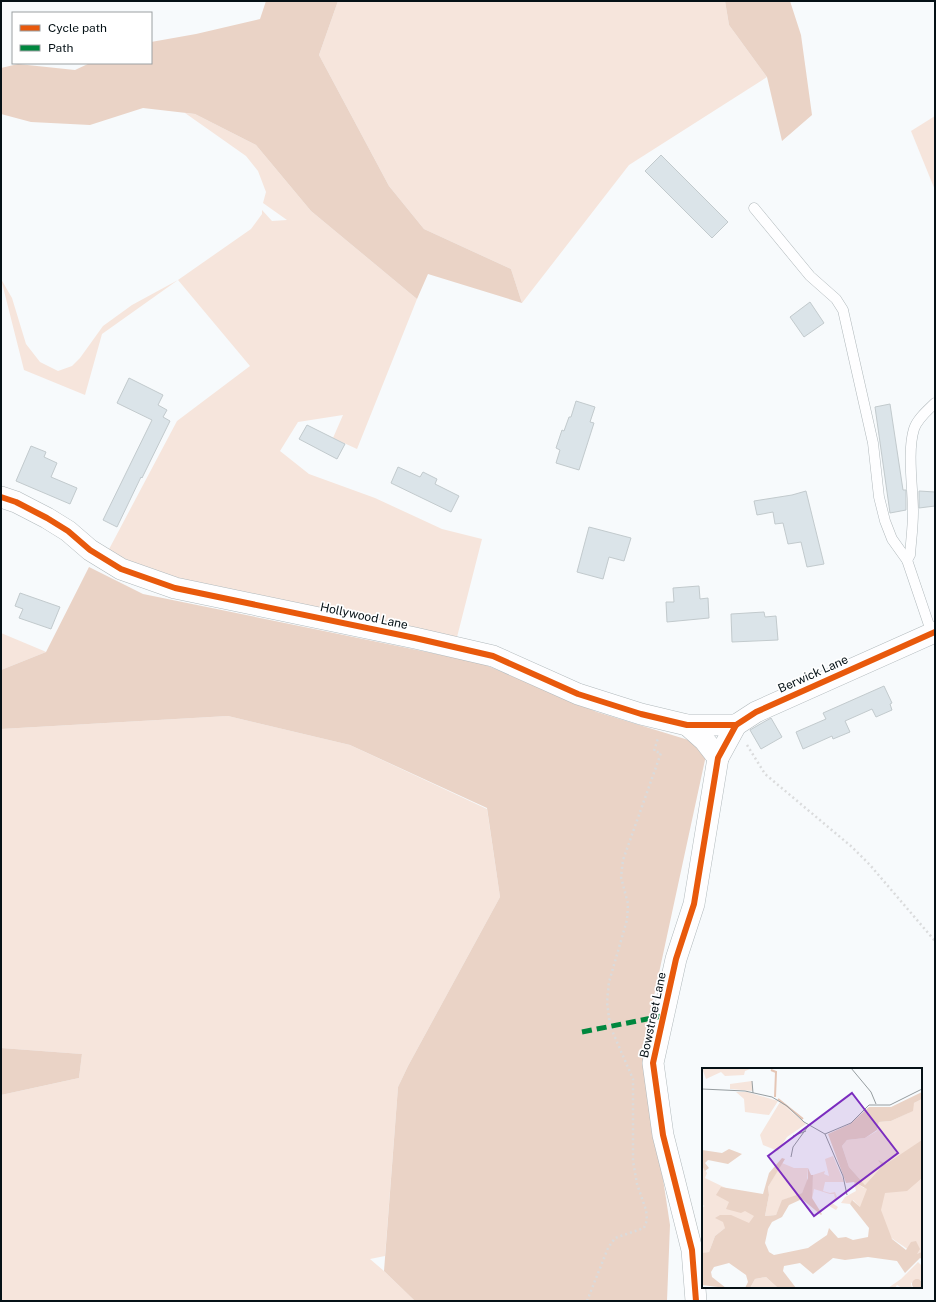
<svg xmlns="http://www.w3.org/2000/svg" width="936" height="1302" font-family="'Public Sans',sans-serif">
	<rect width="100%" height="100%" fill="#f7fafc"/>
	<g fill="#f6e5dc">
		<polygon points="338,1 725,1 729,25 767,77 629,165 522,303 511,269 424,229 389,186 319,55"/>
		<polygon points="185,113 195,114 256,145 311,211 417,299 357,449 333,438 343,415 298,422 280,451 309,474 375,498 442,529 482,539 456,641 151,572 107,553 177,421 250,366 178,280 102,334 85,395 24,370 1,279 12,298 26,344 40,362 58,371 72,366 80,358 103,326 132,305 178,280 251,229 262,214 262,210 272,221 287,220 263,203 266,192 258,171 246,156"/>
		<polygon points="935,116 935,190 911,131"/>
		<polygon points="1,633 44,651 46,652 1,670"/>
		<polygon points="228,716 350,745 487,809 500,897 408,1066 398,1087 385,1256 370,1259 384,1271 415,1301 1,1301 1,1095 79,1078 82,1054 1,1048 1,729"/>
	</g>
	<g fill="#ead3c6">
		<polygon points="266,1 338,1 319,55 389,186 424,229 511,269 522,303 428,274 417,299 311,211 256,145 195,114 143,108 90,125 31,122 1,114 1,68 18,64 75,70 90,63 151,63 151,42 196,34 260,19"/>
		<polygon points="725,1 790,1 801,35 812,115 782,141 767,77 729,25"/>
		<polygon points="89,567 143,594 481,663 597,712 708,746 643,1047 670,1225 667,1301 415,1301 384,1271 398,1087 408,1066 500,897 487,808 350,745 228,716 1,729 1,670 46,652"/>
		<polygon points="1,1048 82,1054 79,1078 1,1095"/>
	</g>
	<g fill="#dbe4e9" stroke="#c2cacd">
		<polygon points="661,155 728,222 712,238 645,171"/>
		<polygon points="810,302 824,323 804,337 790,317"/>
		<polygon points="129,378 163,395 158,405 167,410 163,417 170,421 142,478 141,477 117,527 103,520 152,420 117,403"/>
		<polygon points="576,401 595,407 590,422 594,423 579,470 556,463 560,450 556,448 562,430 564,431 569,417 571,417"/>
		<polygon points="890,404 903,490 906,490 906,510 890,513 875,407"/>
		<polygon points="307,425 345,444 337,459 299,439"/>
		<polygon points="31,446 46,452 44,457 57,463 51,477 77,488 70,504 16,481"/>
		<polygon points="398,467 420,477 423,472 437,479 435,484 459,496 451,512 391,483"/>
		<polygon points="806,491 824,564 807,567 801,542 788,544 783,523 775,524 773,512 757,515 754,501 792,495"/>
		<polygon points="919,491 935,492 935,506 919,508"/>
		<polygon points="589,527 631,538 624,561 609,557 603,579 577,572"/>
		<polygon points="699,586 700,599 708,598 709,618 667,622 666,602 674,602 673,588"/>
		<polygon points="20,593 60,607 51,629 19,618 23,609 15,606"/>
		<polygon points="764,612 765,617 776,616 778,640 732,642 731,614"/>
		<polygon points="884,686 892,703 890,704 892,710 876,717 872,709 845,721 850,732 833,739 832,736 803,749 796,732 826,719 823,713"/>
		<polygon points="771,718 782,737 761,749 750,730 762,723"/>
	</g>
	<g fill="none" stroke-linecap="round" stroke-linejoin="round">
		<defs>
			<g id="service">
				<polyline points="754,208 810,276 836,299 843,310 873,443 879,497 885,521 892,539 907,560 932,634"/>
				<path d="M907 560 910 555C911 541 913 527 913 512 913 489 907 451 914 429 917 419 928 410 935 403"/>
			</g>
			<g id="minor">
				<polyline points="1,497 16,502 47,518 68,531 90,550 121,569 175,588 415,638 493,656 578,694 641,714 687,725 736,725"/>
				<polyline points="687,725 705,741 718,758"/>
				<polyline points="696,1301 692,1250 663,1135 653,1063 676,959 694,904 718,758 736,725 756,712 935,632"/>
			</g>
		</defs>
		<use href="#service" stroke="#b1b9bc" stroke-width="11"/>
		<use href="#minor" stroke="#b1b9bc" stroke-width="22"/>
		<g stroke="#dadbdc" stroke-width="2.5" stroke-dasharray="2 3" stroke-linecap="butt">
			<polyline points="747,745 765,774 852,847 870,865 935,941"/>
			<polyline points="587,1301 608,1248 615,1238 644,1228 647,1220 646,1210 637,1184 633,1161 633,1079 610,1026 607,1002 609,982 627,920 628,904 621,877 623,860 661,753 654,751 658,738"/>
		</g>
		<use href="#service" stroke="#fefeff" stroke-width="10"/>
		<use href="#minor" stroke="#fefeff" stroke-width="21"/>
		<polyline stroke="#00873e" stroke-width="5" stroke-dasharray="10 5" stroke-linecap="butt" points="582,1032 662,1016"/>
		<defs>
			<g id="cycleway">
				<polyline points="1,497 16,502 47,518 68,531 90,550 121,569 175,588 415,638 493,656 578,694 641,714 687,725 736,725"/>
				<polyline points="696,1301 692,1250 663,1135 653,1063 676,959 694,904 718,758 736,725 756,712 935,632"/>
			</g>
		</defs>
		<use href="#cycleway" stroke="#fff" stroke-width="8"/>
		<use href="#cycleway" stroke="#e8590c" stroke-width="6"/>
	</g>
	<g text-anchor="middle" stroke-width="3.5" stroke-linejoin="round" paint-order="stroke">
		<g font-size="12" fill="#051116" stroke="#fff">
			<text transform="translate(364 616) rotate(12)" y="4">Hollywood Lane</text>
			<text transform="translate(813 674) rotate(-24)" y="4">Berwick Lane</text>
			<text transform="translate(653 1015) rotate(-78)" y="4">Bowstreet Lane</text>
		</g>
	</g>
	<g transform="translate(702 1068)">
		<rect width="220" height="220" fill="#f7fafc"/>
		<path d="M0 0H51L43 3 42 7 23 8 19 4 4 11ZM50 13 51 23 28 21V16ZM34 24H45L76 33 67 47 43 44 42 31ZM220 31V191L185 167 151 132 148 136 139 135 143 129 154 123 152 114 162 120 182 98 176 92 180 98 163 117 147 99 140 78 145 72 163 70 175 63 177 54 189 53 206 45 212 35ZM78 34 104 56 85 69 76 83 61 77 58 67ZM131 88 142 114H123L121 123 128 125 133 124 135 129 130 135 136 139 134 142 127 138 133 130 132 126H128L112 121 110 131 109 125 111 107 123 103 122 106 127 108 123 91ZM80 95 92 100H106L105 114 100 125 81 132 74 147 63 148 67 127 66 119ZM0 98 5 105 3 110 61 138 45 167 23 160 13 168 7 184 2 185H0V139L3 138 0 137ZM216 194 220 198V212L209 215 210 220H200L195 217 193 220H186L199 211ZM64 209 76 220H48L53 211Z" fill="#f6e5dc"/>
		<path d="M220 24V31L212 35 211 43 189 53 177 54 175 62 163 70 145 72 140 78 147 99 163 117 180 98 176 92 184 96 220 72V110L205 123 183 125 179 142 190 171 204 182 209 174 214 173 218 181 215 186 220 184V191L218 190 203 205 195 193 166 189 143 192 131 190 111 206 98 195 82 198 81 203 94 220H76L64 209 53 211 48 220H43L46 214 44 207 27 195 12 199 9 204 10 209 24 220 0 217V185L7 184 13 168 23 160 21 154 13 150 18 147H29L47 155 52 148 43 143 39 145 24 141 27 134 14 127 19 119 61 126 67 105 80 90 83 91 66 119 67 127 63 148 74 147 80 132 100 125 106 110V100L109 107H111L110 130 120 146 119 147 100 131 87 137 80 149 70 154 66 161 63 175 67 184 72 187 106 180 125 167 127 160 136 170 144 169 151 172 166 169 167 160 148 136 150 132 158 139 165 121 152 114 144 115 126 66 148 56 167 39H189ZM27 81 40 86 26 96 6 92 3 95 7 100 3 103 0 98V82L20 85ZM210 216a5 5 0 1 1 10 0a5 5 0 1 1-10 0Z" fill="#ead3c6"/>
		<path fill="none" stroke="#e5c6b5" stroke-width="2" d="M69 2 74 4 73 29M76 31 101 51"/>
		<path fill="none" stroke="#969da0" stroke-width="1" d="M149 0 169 24 174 36M50 13 51 25M0 21 43 23 70 29 85 38 102 54 123 66 149 55 167 37H188L220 21M123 66 141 108 145 127M91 68 104 63M89 89 91 79 107 57"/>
		<path fill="#7b2cbf" fill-opacity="0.15" stroke="#7b2cbf" stroke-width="2" d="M150 25 196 85 112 148 66 88Z"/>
		<rect width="220" height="220" fill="none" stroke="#051116" stroke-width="2"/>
	</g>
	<rect width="936" height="1302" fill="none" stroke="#051116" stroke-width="4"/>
	<rect x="12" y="12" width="140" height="52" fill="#ffffff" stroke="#9ba0a2"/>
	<rect x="20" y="25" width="20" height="6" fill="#e8590c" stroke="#9ba0a2"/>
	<text x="48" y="32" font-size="12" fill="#051116">Cycle path</text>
	<rect x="20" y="45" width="20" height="6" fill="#00873e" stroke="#9ba0a2"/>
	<text x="48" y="52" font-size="12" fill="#051116">Path</text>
</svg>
